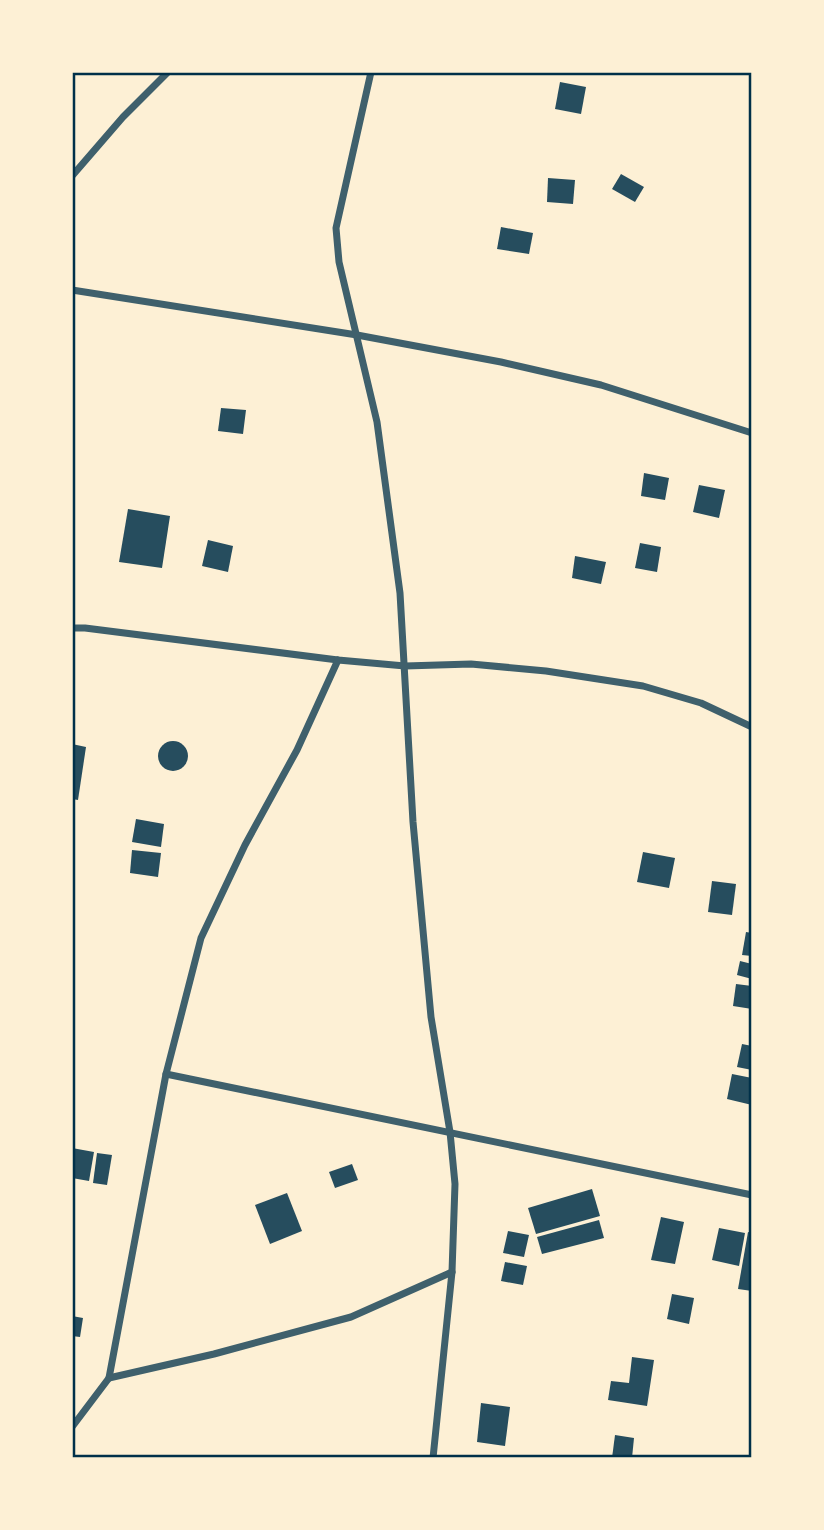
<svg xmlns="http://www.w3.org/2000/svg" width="824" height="1530" font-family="'Sofia Sans Condensed',sans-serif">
	<rect width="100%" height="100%" fill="#fdf0d5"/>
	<g fill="#264d5e">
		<polygon points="560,82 586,87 581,114 555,109"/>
		<polygon points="621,174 644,187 635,202 612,189"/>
		<polygon points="548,178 575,180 573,204 547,202"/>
		<polygon points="501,227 533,233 529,254 497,249"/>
		<polygon points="221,408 246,410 243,434 218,431"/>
		<polygon points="644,473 669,478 665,500 641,496"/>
		<polygon points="699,485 725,490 719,518 693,512"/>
		<polygon points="128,509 170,516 162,568 119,562"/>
		<polygon points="208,540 233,546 228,572 202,566"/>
		<polygon points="640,543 661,547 657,572 635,568"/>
		<polygon points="575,556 606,562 601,584 572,578"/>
		<circle cx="173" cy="756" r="15"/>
		<polygon points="72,744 86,747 78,800 72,799"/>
		<polygon points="136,819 164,824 161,847 132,842"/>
		<polygon points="132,850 161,853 158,877 130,873"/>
		<polygon points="643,852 675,858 669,888 637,882"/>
		<polygon points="712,881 736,884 732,915 708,912"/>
		<polygon points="746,932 752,933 752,956 742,955"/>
		<polygon points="740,961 752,964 752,979 737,975"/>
		<polygon points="736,984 752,986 752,1009 733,1006"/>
		<polygon points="742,1044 752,1046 752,1070 737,1067"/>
		<polygon points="732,1074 752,1078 752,1105 727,1099"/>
		<polygon points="72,1148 94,1152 89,1181 72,1178"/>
		<polygon points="97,1153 112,1155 107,1185 93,1183"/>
		<polygon points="352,1164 358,1180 335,1188 329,1172"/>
		<polygon points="592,1189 600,1216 536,1234 528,1208"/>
		<polygon points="287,1193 302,1231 270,1244 255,1205"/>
		<polygon points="661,1217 684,1222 675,1264 651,1260"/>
		<polygon points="599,1220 604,1238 542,1254 537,1237"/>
		<polygon points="719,1228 745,1233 739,1266 712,1260"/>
		<polygon points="508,1231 529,1235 524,1257 503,1253"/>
		<polygon points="748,1232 752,1233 752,1291 738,1289"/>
		<polygon points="505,1262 527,1266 523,1285 501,1281"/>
		<polygon points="672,1294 694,1298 689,1324 667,1319"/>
		<polygon points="72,1316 83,1318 80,1337 72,1336"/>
		<polygon points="632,1357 654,1360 647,1406 608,1400 611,1381 629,1383"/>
		<polygon points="481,1403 510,1407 505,1446 477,1442"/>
		<polygon points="615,1435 634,1438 632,1458 612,1458"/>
	</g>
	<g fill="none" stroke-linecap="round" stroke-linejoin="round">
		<g stroke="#3f606c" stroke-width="7">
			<polyline points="371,72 336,228 339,262 377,422 400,593 413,822 431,1017 450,1132 455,1184 452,1272 433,1458"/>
			<polyline points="72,176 123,117 168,72"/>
			<polyline points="72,290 357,335 501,362 601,385 752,433"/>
			<polyline points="72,628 85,628 338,660 405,666 471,664 546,671 643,686 701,703 752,727"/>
			<polyline points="166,1074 752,1195"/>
			<polyline points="109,1378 214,1354 351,1317 452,1272"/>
			<polyline points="72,1427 109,1378 166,1074 201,938 245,845 297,750 338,660"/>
		</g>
	</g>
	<rect width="824" height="1530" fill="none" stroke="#fdf0d5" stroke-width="147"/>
	<rect x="74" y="74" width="676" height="1382" fill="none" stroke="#003049" stroke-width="2.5"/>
</svg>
